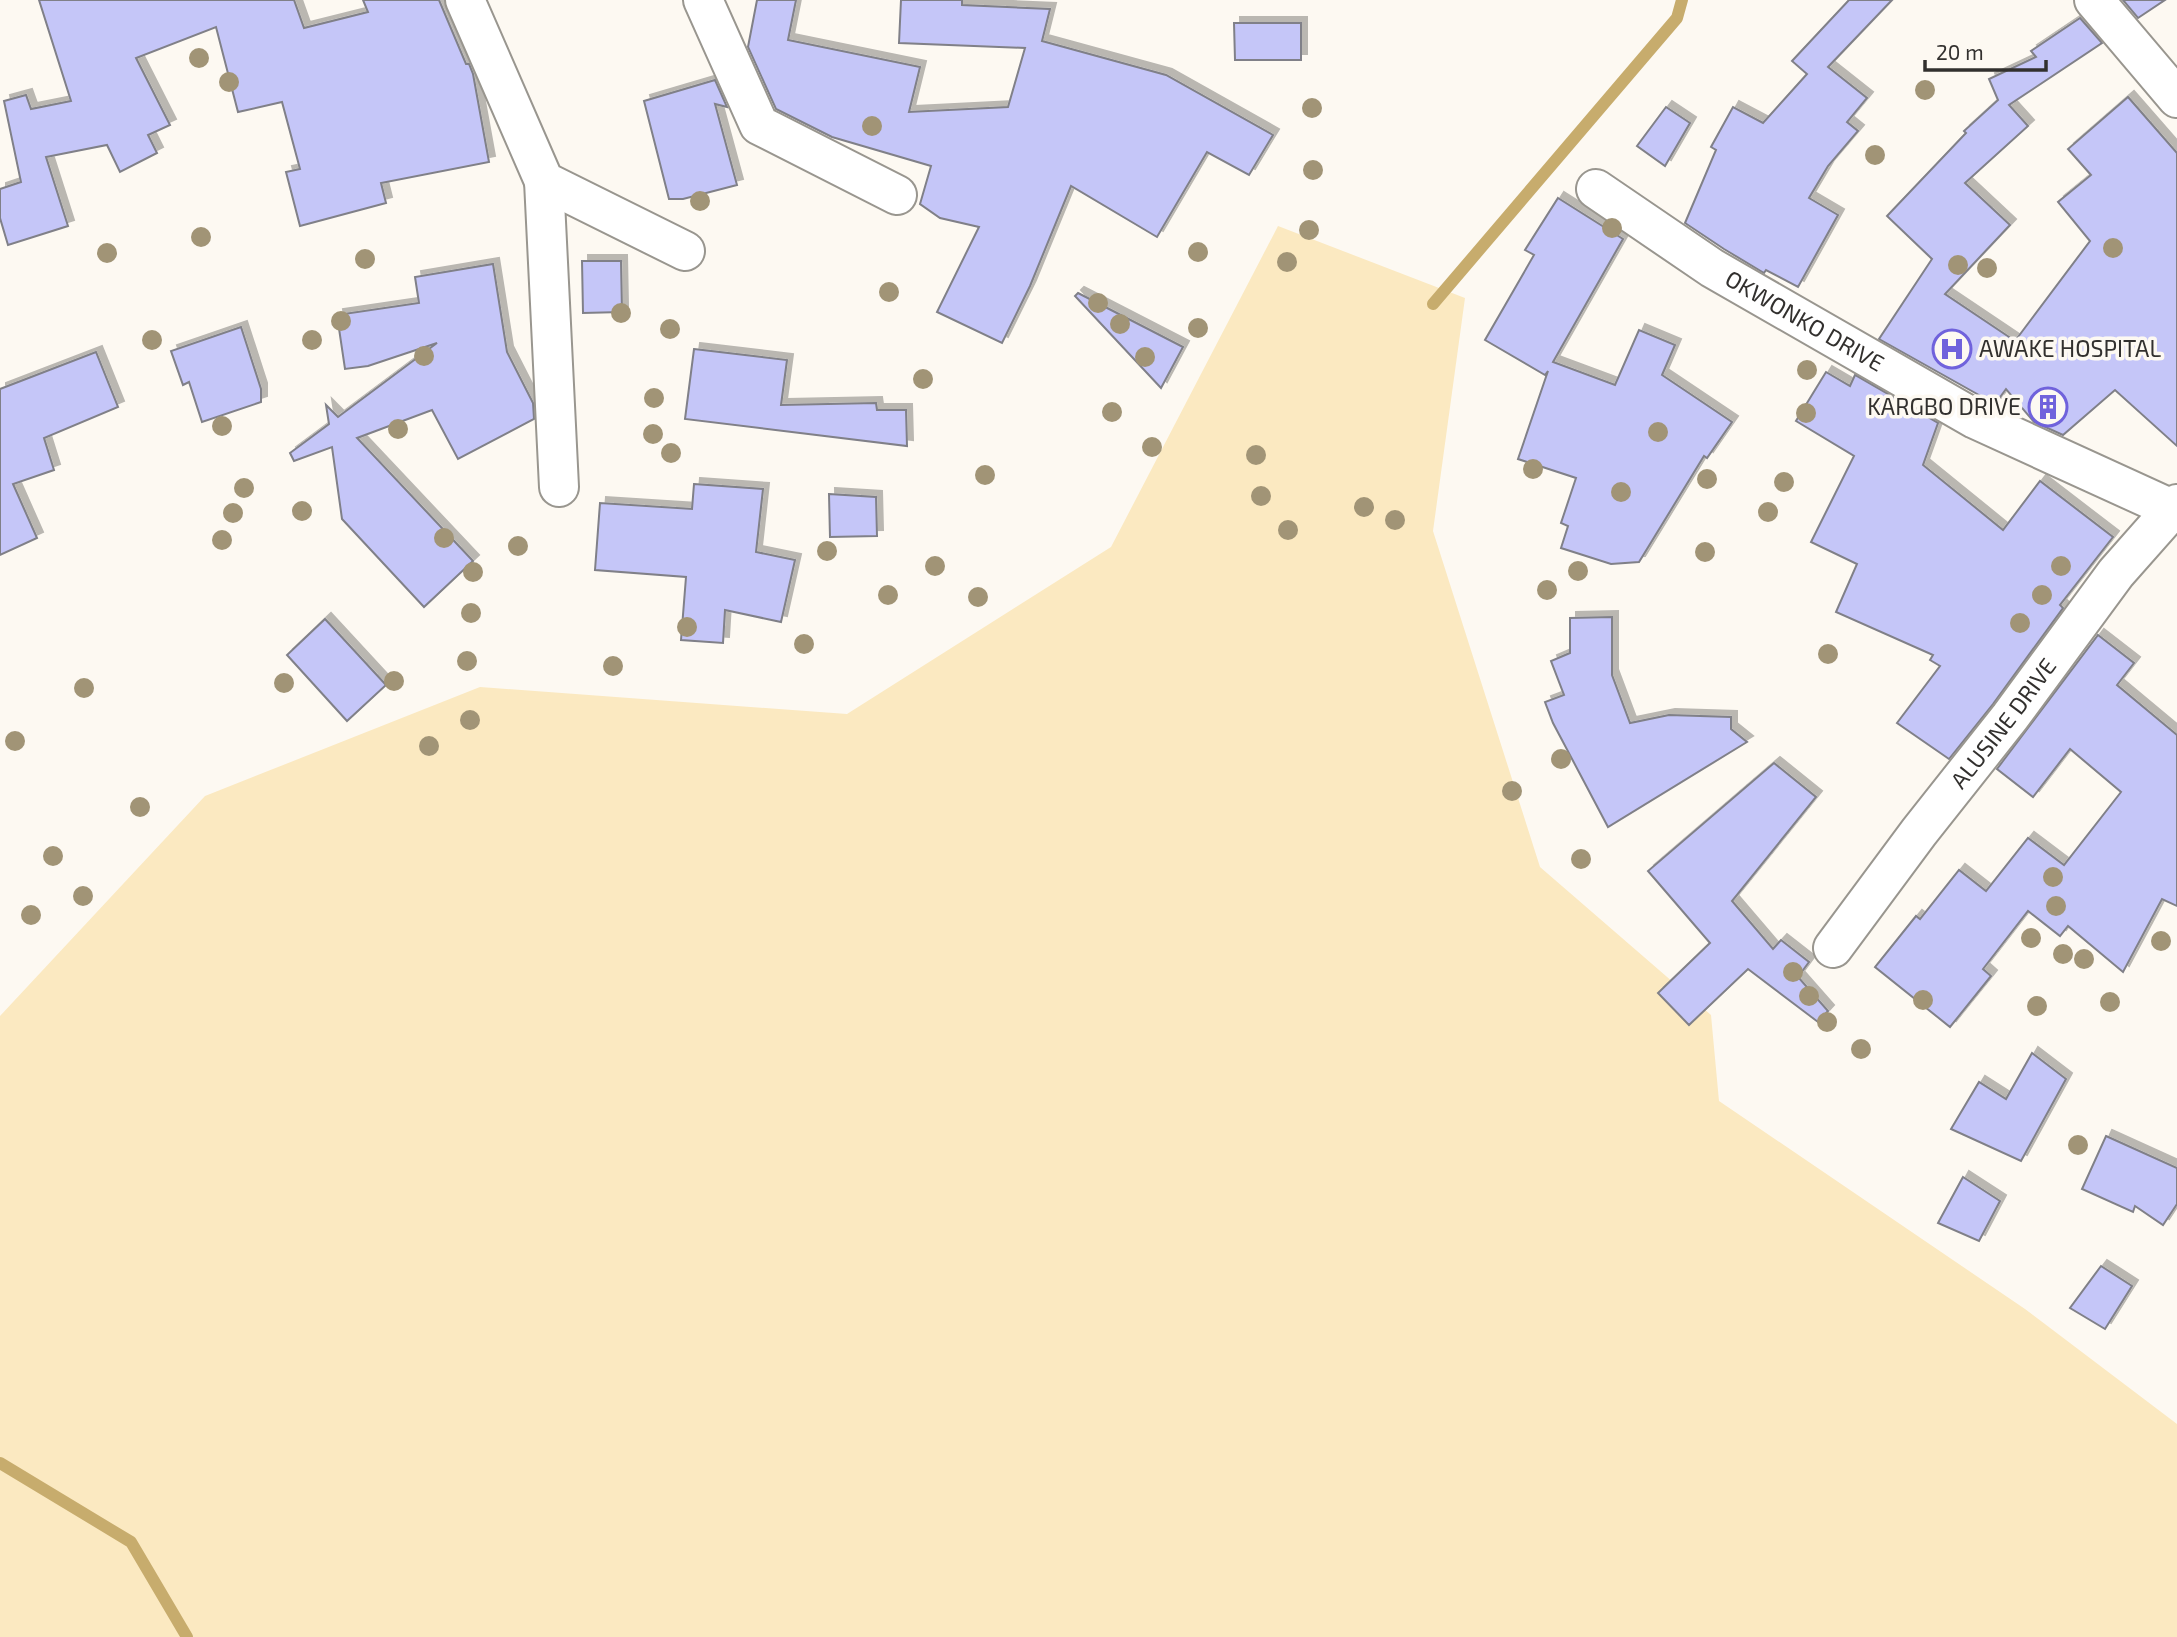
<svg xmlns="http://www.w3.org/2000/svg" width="2177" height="1637" font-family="'Exo 2',sans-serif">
	<defs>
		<filter id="shadow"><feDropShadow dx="6" dy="-6" stdDeviation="0" flood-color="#0004"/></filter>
	</defs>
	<rect width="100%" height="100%" fill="#fdf9f2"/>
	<polygon fill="#fbe9c1" points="1278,226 1465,298 1433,531 1540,867 1711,1015 1719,1101 2025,1309 2177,1424 2177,1637 0,1637 0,1016 205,796 480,687 847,714 1111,547"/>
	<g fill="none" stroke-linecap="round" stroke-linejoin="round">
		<g stroke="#c7ac6d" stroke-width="12">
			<polyline points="1433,304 1677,18 1682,0"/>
			<polyline points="0,1463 131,1542 187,1637"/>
		</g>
	</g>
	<g fill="#c5c6f8" stroke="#808088" stroke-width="2" filter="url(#shadow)">
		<polygon points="39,0 294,0 304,28 368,12 363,0 439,0 466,64 469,64 473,74 489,162 381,183 386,203 300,226 286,172 300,169 282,102 238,112 216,27 136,58 170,125 148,135 157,153 120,172 107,145 46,157 68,226 8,245 0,218 0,189 21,182 4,101 26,95 31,109 71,101"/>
		<polygon points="757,0 796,0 788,40 920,67 909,112 1008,107 1025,48 899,43 901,0 962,0 962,5 1050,9 1042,41 1166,75 1273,135 1249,175 1207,152 1157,237 1071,186 1030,286 1002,343 937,312 979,227 940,218 920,204 931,166 832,137 776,109 748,47"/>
		<polygon points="1849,0 1892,0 1828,67 1867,98 1847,122 1858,131 1828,166 1809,198 1838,215 1798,287 1766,270 1764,273 1724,249 1685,223 1716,150 1711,147 1733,107 1763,123 1807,74 1792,61"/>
		<polygon points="2123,0 2165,0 2138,18"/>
		<polygon points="2080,18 2102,43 2009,105 2028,126 1965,183 2010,225 1945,294 2015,341 2090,241 2058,202 2091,175 2068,149 2128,97 2177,153 2177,446 2115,390 2063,435 2034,422 2006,389 1995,404 1879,339 1932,259 1887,216 1966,133 1964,131 1998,100 1989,79 2036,57 2031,51"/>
		<polygon points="1234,23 1301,23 1301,60 1235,60"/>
		<polygon points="715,80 727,107 715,104 737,185 683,199 669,199 644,101"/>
		<polygon points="1666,107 1690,123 1665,166 1637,146"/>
		<polygon points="1558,198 1623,239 1553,362 1615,385 1639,330 1675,345 1662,375 1732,422 1707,458 1704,456 1639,562 1611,564 1561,548 1568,526 1561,523 1576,478 1518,459 1548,371 1545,375 1485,340 1534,255 1525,250"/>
		<polygon points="582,261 621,261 622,312 583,313"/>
		<polygon points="493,264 507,352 533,403 534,419 458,459 432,410 357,438 473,561 424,607 342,519 332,447 294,461 290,453 329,424 326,405 338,417 437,343 368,366 345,369 337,315 419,303 415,277"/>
		<polygon points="1078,293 1183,347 1161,388 1075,296"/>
		<polygon points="241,327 261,389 261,402 202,422 189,382 183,385 171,351"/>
		<polygon points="694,349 787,360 781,405 876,403 877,410 906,410 907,446 685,419"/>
		<polygon points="96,352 118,407 44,438 54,470 13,484 37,538 0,555 0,389"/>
		<polygon points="1826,372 1850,386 1855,375 1938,423 1923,465 2003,530 2040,481 2113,537 2060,605 2063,608 1993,704 1949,759 1897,723 1940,666 1930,660 1933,655 1836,612 1857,564 1811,542 1854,456 1796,421"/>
		<polygon points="694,484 763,489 756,552 795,560 781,622 725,610 723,643 681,640 686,577 595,570 600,503 692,509"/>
		<polygon points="829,494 876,497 877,536 830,537"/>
		<polygon points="1612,617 1612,675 1630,723 1669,715 1731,717 1731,729 1747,742 1608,827 1553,723 1545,702 1564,695 1551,661 1570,653 1570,618"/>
		<polygon points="325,619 386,685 347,721 287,655"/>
		<polygon points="2098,635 2134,663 2117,685 2177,735 2177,906 2162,899 2123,972 2068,926 2060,936 2028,911 1983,969 1991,976 1950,1027 1875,967 1916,916 1920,919 1959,870 1986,891 2028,838 2064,865 2121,792 2070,749 2033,797 1997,769"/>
		<polygon points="1774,763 1816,797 1732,901 1773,949 1781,940 1809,962 1798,977 1828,1011 1818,1022 1748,969 1689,1025 1658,993 1710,943 1648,871"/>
		<polygon points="2032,1053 2066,1079 2021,1161 1951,1129 1979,1082 2006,1099"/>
		<polygon points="2106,1136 2177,1168 2177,1204 2163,1225 2135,1206 2133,1212 2082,1189"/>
		<polygon points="1963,1177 2000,1201 1979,1241 1938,1223"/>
		<polygon points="2101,1266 2132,1286 2105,1329 2070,1308"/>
	</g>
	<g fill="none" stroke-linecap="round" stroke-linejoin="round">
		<defs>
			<g id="minor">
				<polyline points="465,0 544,181 685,251"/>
				<polyline points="703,0 759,125 897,195"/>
				<polyline points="2094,0 2177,98"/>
				<polyline points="544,181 559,487"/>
				<path id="s1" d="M1596 189 1712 268 1975 419 2172 509"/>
				<path id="s2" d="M1833 948 1919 832 2010 717 2116 573 2177 504"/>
			</g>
		</defs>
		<use href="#minor" stroke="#99968f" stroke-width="42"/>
		<use href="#minor" stroke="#fff" stroke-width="38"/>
	</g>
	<g fill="#a19476">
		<circle cx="199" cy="58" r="10"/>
		<circle cx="229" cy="82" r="10"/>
		<circle cx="1925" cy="90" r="10"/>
		<circle cx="1312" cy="108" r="10"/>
		<circle cx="872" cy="126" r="10"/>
		<circle cx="1875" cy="155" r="10"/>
		<circle cx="1313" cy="170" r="10"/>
		<circle cx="700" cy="201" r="10"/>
		<circle cx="1612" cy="228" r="10"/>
		<circle cx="1309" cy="230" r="10"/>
		<circle cx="201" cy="237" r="10"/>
		<circle cx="2113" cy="248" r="10"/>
		<circle cx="1198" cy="252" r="10"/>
		<circle cx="107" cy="253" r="10"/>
		<circle cx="365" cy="259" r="10"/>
		<circle cx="1287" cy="262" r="10"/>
		<circle cx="1958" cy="265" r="10"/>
		<circle cx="1987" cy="268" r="10"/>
		<circle cx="889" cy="292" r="10"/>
		<circle cx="1098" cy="303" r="10"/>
		<circle cx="621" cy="313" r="10"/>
		<circle cx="341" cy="321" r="10"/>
		<circle cx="1120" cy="324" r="10"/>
		<circle cx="1198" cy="328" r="10"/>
		<circle cx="670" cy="329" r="10"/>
		<circle cx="152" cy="340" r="10"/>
		<circle cx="312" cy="340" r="10"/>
		<circle cx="424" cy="356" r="10"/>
		<circle cx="1145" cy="357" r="10"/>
		<circle cx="1807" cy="370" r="10"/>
		<circle cx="923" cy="379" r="10"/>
		<circle cx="654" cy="398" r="10"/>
		<circle cx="1112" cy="412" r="10"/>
		<circle cx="1806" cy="413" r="10"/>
		<circle cx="222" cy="426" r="10"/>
		<circle cx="398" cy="429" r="10"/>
		<circle cx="1658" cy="432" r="10"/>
		<circle cx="653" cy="434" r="10"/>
		<circle cx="1152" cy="447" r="10"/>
		<circle cx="671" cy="453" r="10"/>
		<circle cx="1256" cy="455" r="10"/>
		<circle cx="1533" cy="469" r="10"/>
		<circle cx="985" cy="475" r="10"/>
		<circle cx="1707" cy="479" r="10"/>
		<circle cx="1784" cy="482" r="10"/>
		<circle cx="244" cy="488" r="10"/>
		<circle cx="1621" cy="492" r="10"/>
		<circle cx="1261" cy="496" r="10"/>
		<circle cx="1364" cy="507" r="10"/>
		<circle cx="302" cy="511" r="10"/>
		<circle cx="1768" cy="512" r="10"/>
		<circle cx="233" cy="513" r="10"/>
		<circle cx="1395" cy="520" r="10"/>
		<circle cx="1288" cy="530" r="10"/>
		<circle cx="444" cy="538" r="10"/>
		<circle cx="222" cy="540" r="10"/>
		<circle cx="518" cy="546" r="10"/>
		<circle cx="827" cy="551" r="10"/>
		<circle cx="1705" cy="552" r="10"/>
		<circle cx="935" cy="566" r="10"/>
		<circle cx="2061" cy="566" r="10"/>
		<circle cx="1578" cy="571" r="10"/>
		<circle cx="473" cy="572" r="10"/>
		<circle cx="1547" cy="590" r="10"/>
		<circle cx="888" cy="595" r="10"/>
		<circle cx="2042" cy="595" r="10"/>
		<circle cx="978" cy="597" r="10"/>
		<circle cx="471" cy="613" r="10"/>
		<circle cx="2020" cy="623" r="10"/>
		<circle cx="687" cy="627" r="10"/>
		<circle cx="804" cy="644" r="10"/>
		<circle cx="1828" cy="654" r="10"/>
		<circle cx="467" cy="661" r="10"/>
		<circle cx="613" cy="666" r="10"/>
		<circle cx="394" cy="681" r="10"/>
		<circle cx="284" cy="683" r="10"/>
		<circle cx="84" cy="688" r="10"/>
		<circle cx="470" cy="720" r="10"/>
		<circle cx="15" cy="741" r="10"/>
		<circle cx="429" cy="746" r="10"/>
		<circle cx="1561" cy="759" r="10"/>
		<circle cx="1512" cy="791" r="10"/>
		<circle cx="140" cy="807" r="10"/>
		<circle cx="53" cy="856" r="10"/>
		<circle cx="1581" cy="859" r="10"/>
		<circle cx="2053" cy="877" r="10"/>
		<circle cx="83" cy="896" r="10"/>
		<circle cx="2056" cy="906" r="10"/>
		<circle cx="31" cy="915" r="10"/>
		<circle cx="2031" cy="938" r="10"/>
		<circle cx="2161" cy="941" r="10"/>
		<circle cx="2063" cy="954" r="10"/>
		<circle cx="2084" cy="959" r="10"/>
		<circle cx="1793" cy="972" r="10"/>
		<circle cx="1809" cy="996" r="10"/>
		<circle cx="1923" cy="1000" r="10"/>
		<circle cx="2110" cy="1002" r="10"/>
		<circle cx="2037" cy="1006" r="10"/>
		<circle cx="1827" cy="1022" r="10"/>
		<circle cx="1861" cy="1049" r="10"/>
		<circle cx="2078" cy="1145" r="10"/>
	</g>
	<defs>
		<symbol id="hospital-ring" viewBox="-11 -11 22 22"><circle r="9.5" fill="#fdf9f2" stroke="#7062dc" stroke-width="1.5"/><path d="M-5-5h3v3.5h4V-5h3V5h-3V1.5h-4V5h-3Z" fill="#7062dc"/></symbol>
		<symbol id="building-ring" viewBox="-11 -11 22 22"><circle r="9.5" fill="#fdf9f2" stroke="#7062dc" stroke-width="1.5"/><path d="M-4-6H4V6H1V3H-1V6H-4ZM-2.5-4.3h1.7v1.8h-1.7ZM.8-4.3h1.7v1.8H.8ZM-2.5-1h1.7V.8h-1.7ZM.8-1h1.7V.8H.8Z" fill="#7062dc"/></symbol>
	</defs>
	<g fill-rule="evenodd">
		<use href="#hospital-ring" x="1930" y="327" width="44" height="44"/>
		<use href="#building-ring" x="2026" y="385" width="44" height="44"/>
	</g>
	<g text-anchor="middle" stroke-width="7" stroke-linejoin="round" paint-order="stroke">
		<g font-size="23" fill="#32302e" stroke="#fdf9f2">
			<text dy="8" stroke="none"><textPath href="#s1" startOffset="247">OKWONKO DRIVE</textPath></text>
			<text dy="8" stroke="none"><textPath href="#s2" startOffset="282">ALUSINE DRIVE</textPath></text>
		</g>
		<g font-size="23" fill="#32302e" stroke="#fdf9f2" text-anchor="start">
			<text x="1979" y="357">AWAKE HOSPITAL</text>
			<text x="2021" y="415" text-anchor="end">KARGBO DRIVE</text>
		</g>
	</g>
	<path d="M1925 60v10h121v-10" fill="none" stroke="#32302e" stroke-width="3.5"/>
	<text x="1936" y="60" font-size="21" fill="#32302e" stroke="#fdf9f2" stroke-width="5" paint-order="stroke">20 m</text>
</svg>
